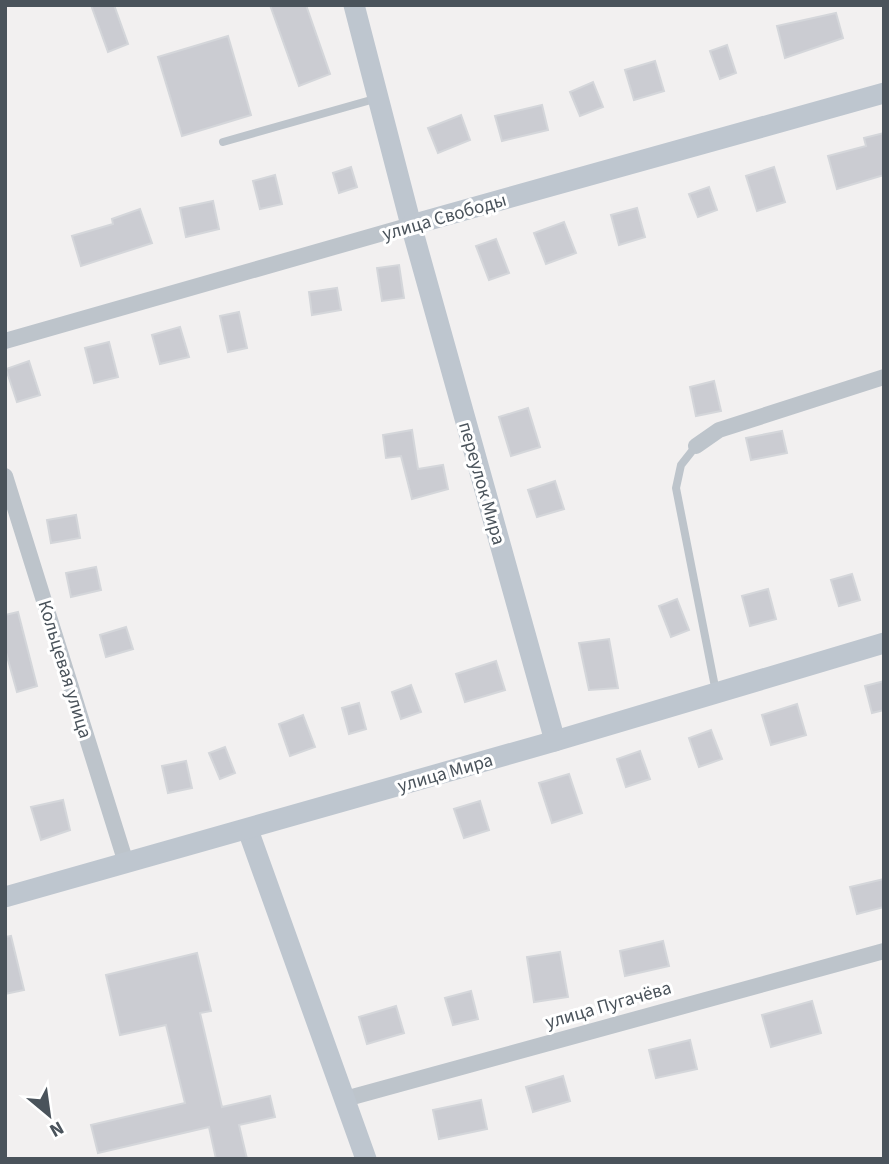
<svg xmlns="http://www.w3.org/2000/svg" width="889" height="1164" font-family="'Source Sans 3',sans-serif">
	<rect width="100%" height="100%" fill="#f2f0f0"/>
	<g fill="#cbccd2" stroke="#d4d6da" stroke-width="2">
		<polygon points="91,5 114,5 128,44 108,52"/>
		<polygon points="270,5 306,5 330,74 299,86"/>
		<polygon points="836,13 843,38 785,58 777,26"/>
		<polygon points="228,36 251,115 182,136 158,57"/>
		<polygon points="727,45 736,73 720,79 710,51"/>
		<polygon points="655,61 664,91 634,100 625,70"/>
		<polygon points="593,82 603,107 580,116 570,92"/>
		<polygon points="542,105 548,130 502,141 495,116"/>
		<polygon points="461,115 470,140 438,153 428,128"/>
		<polygon points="884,133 884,175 837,189 828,156 866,146 864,138"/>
		<polygon points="351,167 357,187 339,193 333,173"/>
		<polygon points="774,167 785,202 757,211 746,176"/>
		<polygon points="275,175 282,204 260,209 253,181"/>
		<polygon points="709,187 717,210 698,217 689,194"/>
		<polygon points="213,201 219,229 186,237 180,208"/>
		<polygon points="637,208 645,237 619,245 611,215"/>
		<polygon points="140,209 152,243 81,266 72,236 113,224 112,219"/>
		<polygon points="564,222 576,253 546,264 534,233"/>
		<polygon points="496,239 509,273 489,280 476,246"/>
		<polygon points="399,265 404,298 382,301 377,268"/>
		<polygon points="337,288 341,310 312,315 309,292"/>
		<polygon points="239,312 247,348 228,352 220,316"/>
		<polygon points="180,327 189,357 160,364 152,335"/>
		<polygon points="109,342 118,377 94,383 85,348"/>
		<polygon points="29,361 40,395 17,402 6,369"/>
		<polygon points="714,381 721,411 696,416 690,387"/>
		<polygon points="528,408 540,447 511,456 499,417"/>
		<polygon points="412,430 418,469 443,465 448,489 412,499 401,456 386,458 383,435"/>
		<polygon points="782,431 787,453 751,460 746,438"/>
		<polygon points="555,481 564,509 537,517 528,490"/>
		<polygon points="76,515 80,538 51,543 47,520"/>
		<polygon points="96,567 101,590 71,597 66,573"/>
		<polygon points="852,574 860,600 839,606 831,580"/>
		<polygon points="768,589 776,619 750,626 742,596"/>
		<polygon points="677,599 689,630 671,637 659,606"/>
		<polygon points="18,612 37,686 17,692 5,649 5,615"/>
		<polygon points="126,627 133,649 106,657 100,635"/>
		<polygon points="609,639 618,688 589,690 579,643"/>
		<polygon points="496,661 505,690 465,702 456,674"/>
		<polygon points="884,681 884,710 872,713 865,686"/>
		<polygon points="411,685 421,712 401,719 392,692"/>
		<polygon points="359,703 366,729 349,734 342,708"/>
		<polygon points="797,704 806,735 771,745 762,715"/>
		<polygon points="303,715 315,747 290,756 279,724"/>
		<polygon points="711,730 722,759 699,767 689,738"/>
		<polygon points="225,747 235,773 220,779 209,753"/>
		<polygon points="640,751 650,779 626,787 617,759"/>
		<polygon points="186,761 192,788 168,793 162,766"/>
		<polygon points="569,774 582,813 552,823 539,783"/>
		<polygon points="63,800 70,830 41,840 31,807"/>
		<polygon points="480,801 489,830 464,838 454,809"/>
		<polygon points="884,879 884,907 857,914 850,887"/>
		<polygon points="11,936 24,990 5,994 5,937"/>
		<polygon points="663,941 669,966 625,976 620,951"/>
		<polygon points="560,952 568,997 534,1002 527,957"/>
		<polygon points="197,953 211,1011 200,1013 222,1107 270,1096 275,1117 239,1125 247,1159 216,1159 209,1127 98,1153 91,1125 185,1103 166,1025 120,1035 106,975"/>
		<polygon points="471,991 478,1019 453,1025 445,998"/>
		<polygon points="812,1001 821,1033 771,1047 762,1015"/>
		<polygon points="396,1006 404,1033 367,1044 359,1017"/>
		<polygon points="690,1040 697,1069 656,1078 649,1050"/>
		<polygon points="563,1076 570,1101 533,1112 526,1087"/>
		<polygon points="481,1100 487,1129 439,1139 433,1110"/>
	</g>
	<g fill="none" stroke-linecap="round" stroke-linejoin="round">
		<g stroke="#bdc4cb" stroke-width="8">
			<polyline points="223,142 378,98"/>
			<polyline points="696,446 681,465 676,488 716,692"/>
		</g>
		<g stroke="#bdc4cb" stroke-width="16">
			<polyline points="5,341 411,225"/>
			<polyline points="696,446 719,430 884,377"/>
			<polyline points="5,476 126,863"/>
			<polyline points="345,1099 884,951"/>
		</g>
		<g stroke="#bec6cf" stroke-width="21">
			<polyline points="354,5 411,225 555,741"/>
			<polyline points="411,225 884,93"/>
			<polyline points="248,830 366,1159"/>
			<polyline points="5,897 555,741 884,643"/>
		</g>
	</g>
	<g text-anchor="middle" stroke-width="6" stroke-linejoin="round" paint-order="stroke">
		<g font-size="19" fill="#4a535b" stroke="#fff">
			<text transform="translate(444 216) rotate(-16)" y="7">улица Свободы</text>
			<text transform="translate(483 483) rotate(74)" y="7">переулок Мира</text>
			<text transform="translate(66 669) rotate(73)" y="7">Кольцевая улица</text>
			<text transform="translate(445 772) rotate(-16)" y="7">улица Мира</text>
			<text transform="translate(608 1004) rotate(-16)" y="7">улица Пугачёва</text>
		</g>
	</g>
	<rect width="889" height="1164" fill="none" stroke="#4a535b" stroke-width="14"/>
	<g transform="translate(49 1115) rotate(151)" stroke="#ffffff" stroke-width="5" paint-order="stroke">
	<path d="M0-5L12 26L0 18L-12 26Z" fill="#4a535b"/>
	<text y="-10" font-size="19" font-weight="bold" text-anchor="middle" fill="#4a535b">N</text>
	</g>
</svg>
